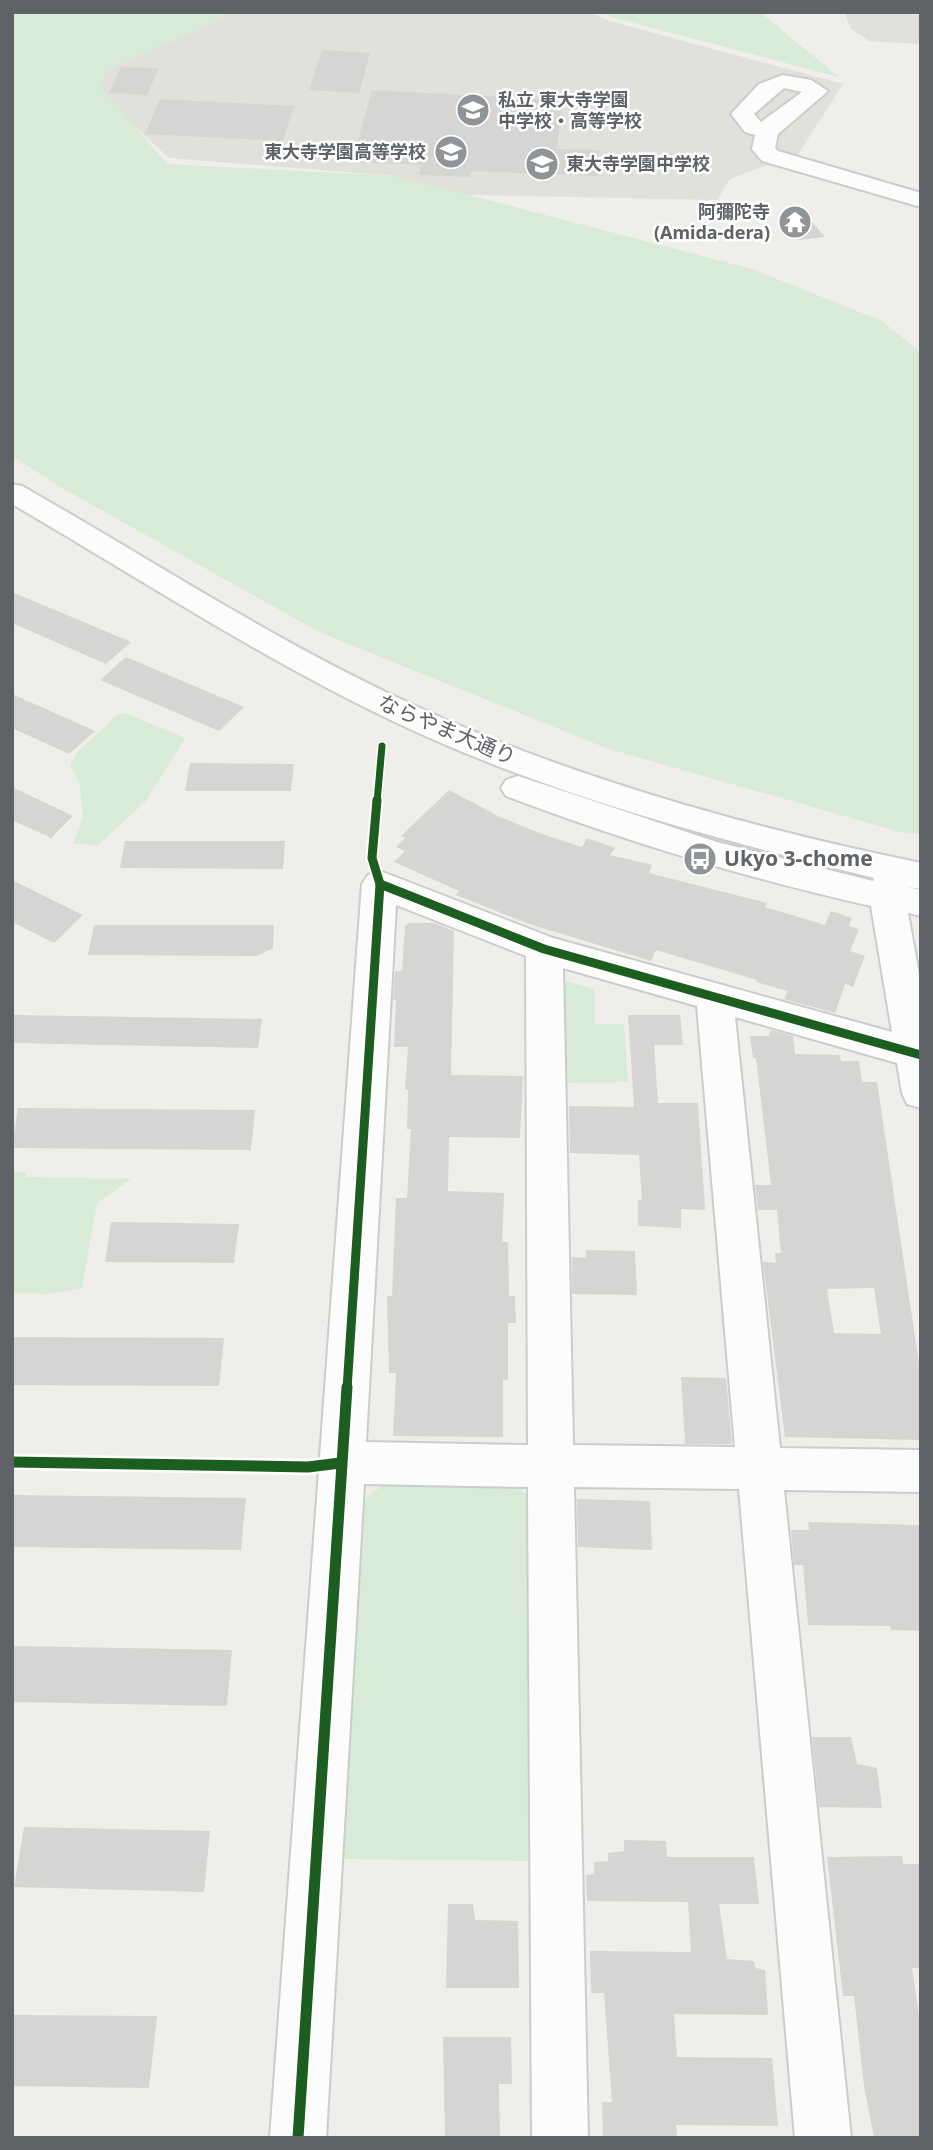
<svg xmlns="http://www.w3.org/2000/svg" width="933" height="2150" font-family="'Noto Sans','Noto Sans JP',sans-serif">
	<rect width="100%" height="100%" fill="#efeeea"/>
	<g fill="#e2e0da">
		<polygon points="327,12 589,12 610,21 843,84 799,153 730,179 717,200 472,195 424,190 396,176 169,158 133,125 101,88 105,71 230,15"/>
		<polygon points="845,12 921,12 921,44 869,41 850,28"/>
	</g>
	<g fill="#d8ebd6">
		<polygon points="12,12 326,12 230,15 105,71 101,88 167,164 396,176 752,269 882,321 921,353 921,834 900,832 606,748 319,632 62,488 12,456"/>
		<polygon points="599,12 760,12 839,77 615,18"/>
		<polygon points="125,713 185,738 146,801 97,846 74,843 83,816 79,782 70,765 76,754 117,715"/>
		<polygon points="565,981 594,989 595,1024 624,1024 628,1082 562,1083"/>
		<polygon points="12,1172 26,1172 26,1177 131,1179 97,1203 82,1288 48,1294 12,1293"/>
		<polygon points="383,1485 519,1487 532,1501 536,1861 342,1859 361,1501"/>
	</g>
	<g fill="#d6d5d3" fill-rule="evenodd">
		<polygon points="322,50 370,53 359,93 309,90"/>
		<polygon points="121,67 159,68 147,95 109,93"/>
		<polygon points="372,90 562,100 557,149 599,150 598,176 471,171 470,177 419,175 421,165 352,162"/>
		<polygon points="160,99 294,106 283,141 145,134"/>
		<polygon points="808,217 825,237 798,240 783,220"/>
		<polygon points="12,592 131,642 106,664 12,623"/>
		<polygon points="126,657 244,707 219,731 100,680"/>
		<polygon points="12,694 95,731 69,754 12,728"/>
		<polygon points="190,763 294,764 291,791 185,791"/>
		<polygon points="12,787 73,816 51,838 12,820"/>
		<polygon points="449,790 500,817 542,834 582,847 587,838 615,848 610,855 652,865 649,873 767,903 765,907 825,925 831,911 852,918 849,926 859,929 850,951 865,956 853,987 845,984 835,1013 784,999 788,991 756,982 757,980 656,950 651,961 529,924 456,895 459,891 394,862 405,851 396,847 405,838 401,836"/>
		<polygon points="125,841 285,841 283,869 120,868"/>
		<polygon points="12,880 83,915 54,943 12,922"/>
		<polygon points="409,923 434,923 454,931 451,1075 523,1076 520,1138 449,1137 448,1191 504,1193 502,1242 508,1242 509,1296 515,1296 516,1323 508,1323 508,1380 503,1380 503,1437 393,1436 396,1373 389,1373 387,1296 392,1296 396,1198 407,1198 411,1129 407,1129 408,1090 405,1090 408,1047 394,1047 396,1000 393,1000 395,971 402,971 405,926"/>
		<polygon points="94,925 274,925 273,948 257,956 88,955"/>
		<polygon points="12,1015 262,1019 258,1048 12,1043"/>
		<polygon points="628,1015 680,1015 683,1045 654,1045 658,1103 698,1103 705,1210 681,1209 681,1228 638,1226 638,1200 642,1200 639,1155 570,1153 569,1106 634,1107"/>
		<path d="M771 1030 793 1036 795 1054 840 1055 841 1061H859L862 1082H877L921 1377V1440L785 1437 763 1262 776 1263 775 1253H781L777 1210H758L755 1185H771L756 1058H753L750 1036H769ZM874 1288 881 1334 834 1333 827 1289Z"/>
		<polygon points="18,1108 255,1110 251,1150 12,1148"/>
		<polygon points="111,1222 239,1224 234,1263 105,1262"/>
		<polygon points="586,1250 635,1251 637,1295 572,1294 572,1257 586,1258"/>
		<polygon points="12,1337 224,1338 219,1386 12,1385"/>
		<polygon points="681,1377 726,1378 732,1444 685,1444"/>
		<polygon points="12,1495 246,1498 241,1550 12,1547"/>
		<polygon points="577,1499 650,1501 652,1550 578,1547"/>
		<polygon points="808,1522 921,1525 921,1631 891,1630 890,1626 808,1625 803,1565 794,1565 791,1530 809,1530"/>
		<polygon points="12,1646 232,1650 227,1706 12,1702"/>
		<polygon points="812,1737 851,1737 857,1764 877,1768 882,1808 819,1807"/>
		<polygon points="24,1827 210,1831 204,1892 14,1887"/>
		<polygon points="624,1840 666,1841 667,1857 754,1857 759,1904 719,1904 727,1959 754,1961 756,1968 765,1970 768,2015 674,2014 677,2057 772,2058 778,2126 676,2125 677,2138 603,2138 602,2102 612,2102 604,1993 591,1993 590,1951 691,1952 688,1902 587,1901 586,1875 594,1874 594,1862 608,1861 608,1853 624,1851"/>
		<polygon points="902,1856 903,1864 921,1864 921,1968 912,1968 921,2029 921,2138 874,2138 864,2086 854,1996 843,1996 827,1857"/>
		<polygon points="448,1904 473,1904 475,1920 518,1921 519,1988 446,1988"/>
		<polygon points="12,2015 157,2016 149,2088 12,2086"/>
		<polygon points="443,2037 511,2037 512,2084 499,2084 500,2138 445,2138"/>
	</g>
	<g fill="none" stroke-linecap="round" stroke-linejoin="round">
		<defs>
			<g id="minor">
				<path d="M783 75 811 80 828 91 778 134 775 148 778 151 921 193V207L762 161 752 149 755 135 745 132 731 114 759 84ZM784 88 802 92 761 122 754 114Z"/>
				<path d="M12 484 22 486C154 561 282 646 420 708 578 780 751 828 921 863V889L907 887 921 890V916L908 913 921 985V1108L907 1104 902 1093 897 1063 735 1017 780 1448 921 1450V1492L784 1490 851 2138H795L739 1489 574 1487 588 2138H532L528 1487 364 1484 326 2138H270L362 884 368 875 380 871 553 938 892 1032 871 906C746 878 625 841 506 796L501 788 506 780 518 776 717 842 873 881 874 878C712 838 546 794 395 722 262 659 139 578 12 504ZM396 905 526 956 528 1445 366 1442ZM563 968 697 1006 735 1447 573 1445Z"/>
			</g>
		</defs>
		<use href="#minor" stroke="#cbcccc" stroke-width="4"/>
		<use href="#minor" fill="#fdfcfc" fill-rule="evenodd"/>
		<defs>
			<polyline id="cycleway-far2" points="377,802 382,746"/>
			<g id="cycleway-far1">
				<polyline points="380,884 544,949 921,1055"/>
				<polyline points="347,1389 380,884 372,858 377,800"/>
			</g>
			<g id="cycleway">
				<polyline points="12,1462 308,1467 340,1463"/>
				<polyline points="298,2138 347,1387"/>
			</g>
		</defs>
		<use href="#cycleway-far2" stroke="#fff" stroke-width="10"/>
		<use href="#cycleway-far1" stroke="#fff" stroke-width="13"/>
		<use href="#cycleway" stroke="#fff" stroke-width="16"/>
		<use href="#cycleway-far2" stroke="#1b5e20" stroke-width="7"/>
		<use href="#cycleway-far1" stroke="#1b5e20" stroke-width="9"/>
		<use href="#cycleway" stroke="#1b5e20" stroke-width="11"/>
	</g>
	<defs>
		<symbol id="school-disc" viewBox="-11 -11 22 22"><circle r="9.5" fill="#919496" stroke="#fff"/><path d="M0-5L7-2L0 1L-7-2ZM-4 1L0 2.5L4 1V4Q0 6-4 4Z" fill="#fff"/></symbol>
		<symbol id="temple-disc" viewBox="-11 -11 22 22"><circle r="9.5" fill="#919496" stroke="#fff"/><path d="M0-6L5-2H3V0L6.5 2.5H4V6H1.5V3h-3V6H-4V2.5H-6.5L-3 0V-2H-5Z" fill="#fff"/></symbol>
		<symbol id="bus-disc" viewBox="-11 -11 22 22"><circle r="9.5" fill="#919496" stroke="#fff"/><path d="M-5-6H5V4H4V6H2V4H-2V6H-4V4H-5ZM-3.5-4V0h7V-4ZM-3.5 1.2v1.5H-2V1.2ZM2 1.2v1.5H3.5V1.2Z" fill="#fff"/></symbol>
	</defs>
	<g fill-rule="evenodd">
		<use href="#school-disc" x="454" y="91" width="38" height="38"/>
		<use href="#school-disc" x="432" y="133" width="38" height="38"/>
		<use href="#school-disc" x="523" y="145" width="38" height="38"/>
		<use href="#temple-disc" x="776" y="203" width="38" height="38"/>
		<use href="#bus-disc" x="681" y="840" width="38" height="38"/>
	</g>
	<g text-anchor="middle" stroke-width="5" stroke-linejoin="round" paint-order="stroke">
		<g font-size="18" font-weight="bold" fill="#5f6368" stroke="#fff" text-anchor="start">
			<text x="498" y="106">私立 東大寺学園<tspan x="498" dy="21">中学校・高等学校</tspan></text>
			<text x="426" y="158" text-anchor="end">東大寺学園高等学校</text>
			<text x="566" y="170">東大寺学園中学校</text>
			<text x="770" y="218" text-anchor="end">阿彌陀寺<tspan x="770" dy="21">(Amida-dera)</tspan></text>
		</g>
		<g font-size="21" fill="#5f6368" stroke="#fff">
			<text transform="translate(447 730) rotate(23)" y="7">ならやま大通り</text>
		</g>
		<g font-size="21" font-weight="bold" fill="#5f6368" stroke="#fff" text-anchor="start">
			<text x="724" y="866">Ukyo 3-chome</text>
		</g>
	</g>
	<rect width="933" height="2150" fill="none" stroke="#5f6368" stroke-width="28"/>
</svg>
